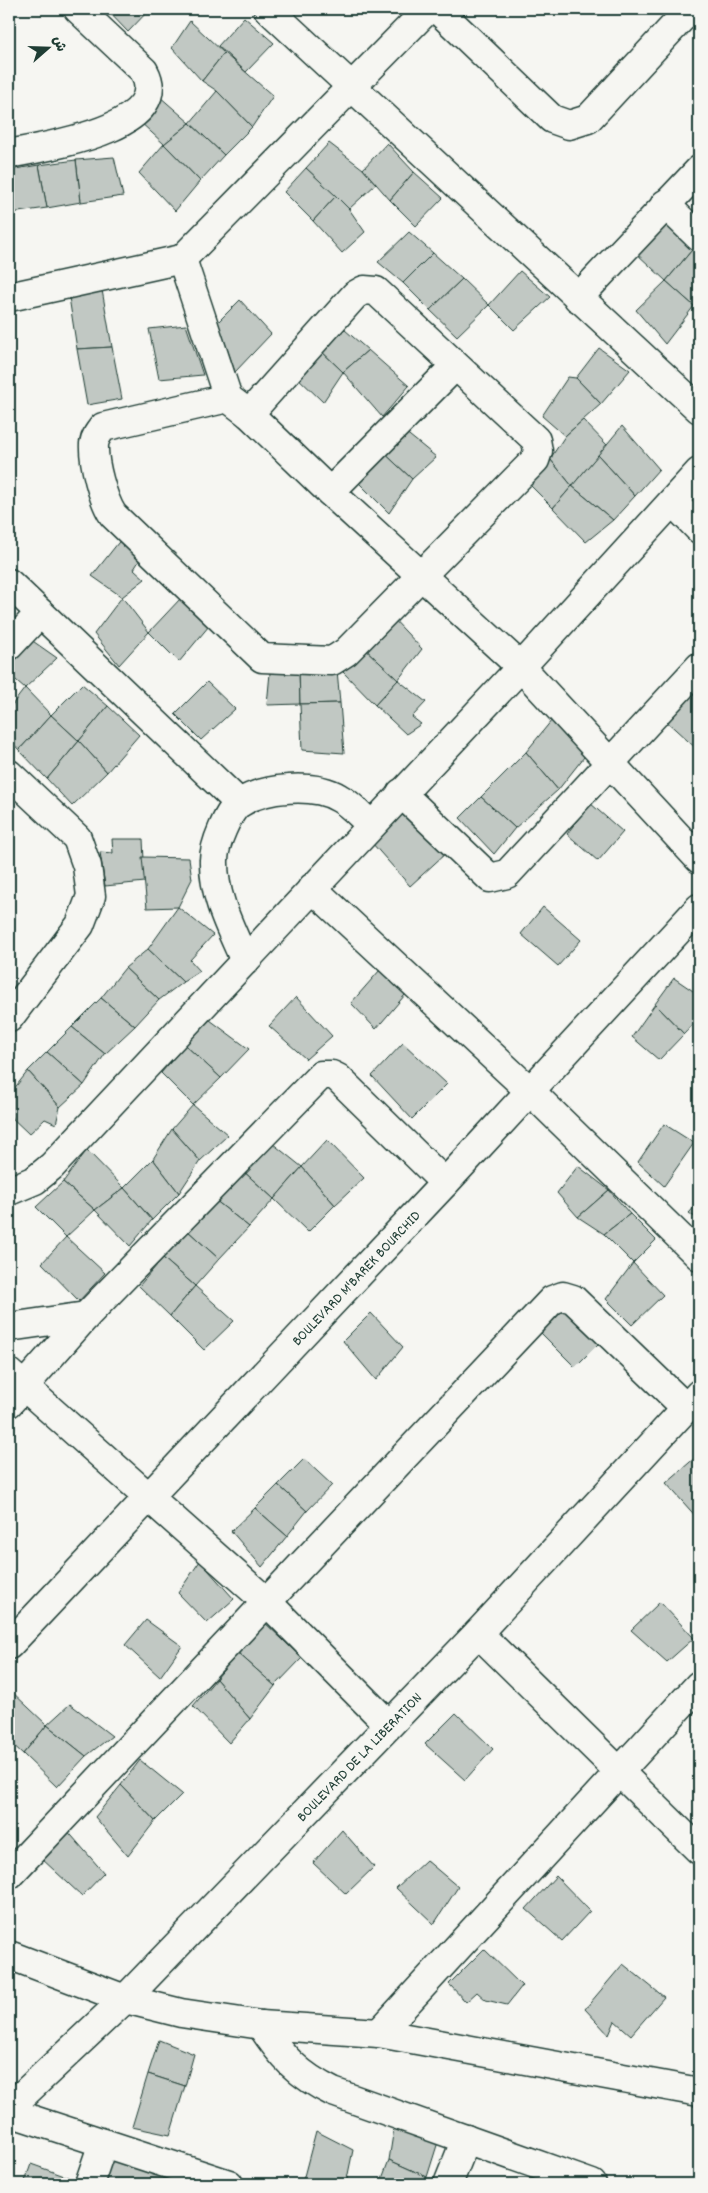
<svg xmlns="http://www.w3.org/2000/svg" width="708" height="2193" font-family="Dekko,'Playpen Sans Arabic',sans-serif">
	<rect width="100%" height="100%" fill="#f6f6f2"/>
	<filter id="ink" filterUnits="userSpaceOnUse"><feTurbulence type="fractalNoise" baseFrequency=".02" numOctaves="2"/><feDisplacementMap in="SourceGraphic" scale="10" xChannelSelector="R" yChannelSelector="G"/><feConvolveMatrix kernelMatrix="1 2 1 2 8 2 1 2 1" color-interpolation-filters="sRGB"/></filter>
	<g filter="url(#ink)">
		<g fill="#c1c8c3" stroke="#1f3d34">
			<polygon points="106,9 150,9 128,32"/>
			<polygon points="244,17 274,43 246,72 218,46"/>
			<polygon points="190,21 224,53 202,81 172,48"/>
			<polygon points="224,53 273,96 252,127 217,91 202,81"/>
			<polygon points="217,91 252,127 224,155 190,123"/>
			<polygon points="159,96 190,123 164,144 139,121"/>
			<polygon points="190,123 224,155 200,181 164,144"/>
			<polygon points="329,143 363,169 376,184 349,209 306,168"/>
			<polygon points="387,143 414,172 390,200 363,169"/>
			<polygon points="164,144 200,181 175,211 139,173"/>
			<polygon points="114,157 123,196 81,202 76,160"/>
			<polygon points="76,160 81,202 47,208 39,165"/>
			<polygon points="39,165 47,208 11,213 9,170"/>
			<polygon points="306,168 336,196 313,221 284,192"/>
			<polygon points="414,172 443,198 416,226 390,200"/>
			<polygon points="336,196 349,209 365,232 342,253 313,221"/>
			<polygon points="666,225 692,250 666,281 636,253"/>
			<polygon points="409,232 433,253 403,283 378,262"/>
			<polygon points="692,250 699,257 699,300 694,306 666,281"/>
			<polygon points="433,253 462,279 430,310 403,283"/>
			<polygon points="520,271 550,297 514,330 489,305"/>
			<polygon points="462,279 489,305 457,336 430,310"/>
			<polygon points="666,281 694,306 665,344 636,310"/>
			<polygon points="102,290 112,347 77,349 69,297"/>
			<polygon points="240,300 271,334 235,372 218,322"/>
			<polygon points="337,323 368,350 343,372 319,349"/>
			<polygon points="186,325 203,375 159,379 149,329"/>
			<polygon points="112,347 122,399 87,405 77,349"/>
			<polygon points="599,348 630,370 601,404 576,378"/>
			<polygon points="319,349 343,372 323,402 294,374"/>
			<polygon points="368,350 409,386 382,417 343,372"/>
			<polygon points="568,377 576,378 601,404 565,436 542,416"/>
			<polygon points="583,420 607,445 572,486 550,459 565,436"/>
			<polygon points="622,426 659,469 635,496 598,455"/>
			<polygon points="404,431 436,457 412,479 381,450"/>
			<polygon points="381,450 412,479 389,513 356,480"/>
			<polygon points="598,455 635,496 613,520 572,486"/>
			<polygon points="550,459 572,486 553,508 524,479"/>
			<polygon points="572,486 613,520 586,542 553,508"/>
			<polygon points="122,538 141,558 134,569 145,579 122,597 92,576"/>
			<polygon points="122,597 149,632 119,665 94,634"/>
			<polygon points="181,598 209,626 179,662 149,632"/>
			<polygon points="388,613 422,649 398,680 361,645"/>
			<polygon points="27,637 57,658 25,688 9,674 9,653"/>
			<polygon points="361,645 398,680 375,705 343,672"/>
			<polygon points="278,666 299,666 300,704 267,705 270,673"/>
			<polygon points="299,666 337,670 340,703 300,704"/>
			<polygon points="398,680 426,702 412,717 421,724 406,734 375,705"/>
			<polygon points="207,682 235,709 201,740 175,714"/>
			<polygon points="693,683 699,688 699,751 664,719"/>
			<polygon points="82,684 108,706 79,741 51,715"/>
			<polygon points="25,688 51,715 19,750 9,739 9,709"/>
			<polygon points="340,703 344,753 302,750 300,704"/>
			<polygon points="108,706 139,735 107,772 79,741"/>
			<polygon points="51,715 79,741 47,779 19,750"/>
			<polygon points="556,715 588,752 558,790 526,752"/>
			<polygon points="79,741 107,772 72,806 47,779"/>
			<polygon points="526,752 558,790 515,828 481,797"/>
			<polygon points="481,797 515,828 494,854 460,818"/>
			<polygon points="590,803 623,832 598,861 567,834"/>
			<polygon points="401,813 446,853 410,886 372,843"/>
			<polygon points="112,839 143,839 145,882 105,886 100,852 113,853"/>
			<polygon points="142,857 189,858 192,879 178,907 147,908"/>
			<polygon points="178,907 213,935 190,960 200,971 183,982 148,949"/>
			<polygon points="543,907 581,940 558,966 521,934"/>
			<polygon points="148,949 183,982 159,1000 125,968"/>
			<polygon points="125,968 159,1000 135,1026 101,998"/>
			<polygon points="380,970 405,995 376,1029 351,1003"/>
			<polygon points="674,978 699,995 699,1018 684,1034 655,1004"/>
			<polygon points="296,997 332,1036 306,1059 269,1026"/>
			<polygon points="101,998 135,1026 105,1054 72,1027"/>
			<polygon points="655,1004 684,1034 659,1060 632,1037"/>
			<polygon points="210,1020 249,1049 221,1078 185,1045"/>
			<polygon points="72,1027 105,1054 84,1085 47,1052"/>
			<polygon points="403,1043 447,1084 412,1119 372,1076"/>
			<polygon points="185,1045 221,1078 193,1105 161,1073"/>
			<polygon points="47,1052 84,1085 60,1107 28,1071"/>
			<polygon points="28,1071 60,1107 56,1124 45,1119 29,1134 9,1115 9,1095"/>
			<polygon points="193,1105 228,1135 200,1161 172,1129"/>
			<polygon points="664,1124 694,1143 664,1186 638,1162"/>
			<polygon points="172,1129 200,1161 179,1193 153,1159"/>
			<polygon points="327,1140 364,1178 335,1205 302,1167"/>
			<polygon points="272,1143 302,1167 274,1199 242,1170"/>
			<polygon points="87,1150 124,1188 95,1210 63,1182"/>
			<polygon points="153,1159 179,1193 152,1220 124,1188"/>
			<polygon points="578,1166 609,1190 578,1217 557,1193"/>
			<polygon points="302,1167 335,1205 308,1232 274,1199"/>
			<polygon points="242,1170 274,1199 249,1227 215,1200"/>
			<polygon points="63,1182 95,1210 66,1237 36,1207"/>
			<polygon points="124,1188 152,1220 130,1246 95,1210"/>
			<polygon points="609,1190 630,1214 604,1234 578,1217"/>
			<polygon points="215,1200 249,1227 219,1259 188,1231"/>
			<polygon points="699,1202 699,1220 689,1213"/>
			<polygon points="630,1214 656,1240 633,1263 604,1234"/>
			<polygon points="188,1231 219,1259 195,1286 163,1258"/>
			<polygon points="66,1237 105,1273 79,1301 42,1263"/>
			<polygon points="163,1258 195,1286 170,1316 139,1286"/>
			<polygon points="633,1263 663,1295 632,1325 606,1299"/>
			<polygon points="195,1286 234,1321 204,1350 170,1316"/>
			<polygon points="559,1303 604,1338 575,1367 536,1328"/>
			<polygon points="371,1313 403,1347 376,1380 343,1341"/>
			<polygon points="697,1456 699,1458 699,1520 666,1483"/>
			<polygon points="304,1459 332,1485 307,1511 278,1485"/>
			<polygon points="278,1485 307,1511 287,1536 255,1508"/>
			<polygon points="255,1508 287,1536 262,1567 231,1531"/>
			<polygon points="200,1561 234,1599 207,1623 178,1593"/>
			<polygon points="660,1602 694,1638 667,1662 631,1630"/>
			<polygon points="146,1620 182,1646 160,1677 125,1645"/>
			<polygon points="262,1620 302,1658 275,1686 238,1653"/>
			<polygon points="238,1653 275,1686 250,1719 216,1679"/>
			<polygon points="216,1679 250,1719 229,1743 193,1706"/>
			<polygon points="10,1690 47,1725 23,1754 9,1741"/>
			<polygon points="70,1704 112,1736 86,1756 47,1725"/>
			<polygon points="456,1713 493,1749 465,1780 425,1744"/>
			<polygon points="47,1725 86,1756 57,1787 23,1754"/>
			<polygon points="140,1760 182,1794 155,1821 121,1785"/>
			<polygon points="121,1785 155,1821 128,1856 95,1817"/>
			<polygon points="65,1828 104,1873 82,1896 42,1859"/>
			<polygon points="342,1830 374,1867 346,1894 313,1863"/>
			<polygon points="426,1860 458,1887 434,1924 396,1888"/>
			<polygon points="556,1876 590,1911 562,1941 526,1909"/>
			<polygon points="484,1949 522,1986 507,2005 486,2000 477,1992 466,2002 449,1984"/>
			<polygon points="623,1964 664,1997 631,2035 615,2021 609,2035 585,2009"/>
			<polygon points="159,2040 194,2054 185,2086 148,2074"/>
			<polygon points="148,2074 185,2086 170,2135 132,2127"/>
			<polygon points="394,2128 438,2142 427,2177 389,2160"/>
			<polygon points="316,2131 353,2150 346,2184 302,2184"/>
			<polygon points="107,2156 196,2184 103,2184"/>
			<polygon points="389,2160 427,2177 424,2184 380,2184"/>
			<polygon points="31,2164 70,2178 68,2184 24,2184"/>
		</g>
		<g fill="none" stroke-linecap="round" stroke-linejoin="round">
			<defs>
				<g id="minor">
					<polyline points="268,9 699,409"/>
					<polyline points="437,9 552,119 569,125 588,119 690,9"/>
					<path d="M9 154C42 147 175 129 144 71L78 9"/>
					<polyline points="665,204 699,237"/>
					<polyline points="182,259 228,398 249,414 330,492 521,667 699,859"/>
					<polyline points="9,297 182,259 428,9"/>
					<polyline points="578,298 699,170"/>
					<path d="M228 398 103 427C99 432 95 437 94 444 93 463 103 500 113 515L262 658 332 661 346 652 535 460 538 451 536 440 376 291 364 290 355 295 249 414"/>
					<polyline points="330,492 455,366"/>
					<polyline points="673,502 699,529"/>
					<polyline points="9,583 239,803"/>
					<polyline points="9,646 40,613"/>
					<polyline points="9,774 77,838 87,866 91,896 80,925 9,1018"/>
					<polyline points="401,793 490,878 507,874 699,667"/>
					<polyline points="312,888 529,1090 699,1256"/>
					<path d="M245 961C231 929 213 896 214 860 214 846 228 810 240 803 264 787 314 783 339 798 351 804 361 816 371 825"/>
					<polyline points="9,1191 35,1180 52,1166 521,667 699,472"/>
					<polyline points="9,1327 86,1316"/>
					<polyline points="9,1373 268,1603 388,1724"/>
					<polyline points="9,1403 86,1316 321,1075 332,1075 338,1078 445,1183"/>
					<polyline points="478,1633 699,1850"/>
					<path id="s1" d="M9 1645 445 1183 699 908"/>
					<polyline points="9,1875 552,1300 563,1296 573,1299 686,1408"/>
					<polyline points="9,1955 125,1999 181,2013 261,2025 379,2033 699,2092"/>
					<path d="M261 2025C282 2057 298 2075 333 2092L592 2184"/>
					<polyline points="379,2033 699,1685"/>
					<path id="s2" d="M9 2108 125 1999 478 1633 699 1394"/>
					<polyline points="9,2112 229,2184"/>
					<polyline points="89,2184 103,2143"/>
					<polyline points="448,2184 466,2139"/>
				</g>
			</defs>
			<use href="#minor" stroke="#1f3d34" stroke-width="31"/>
			<use href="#minor" stroke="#f6f6f2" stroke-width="28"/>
		</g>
	</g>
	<g text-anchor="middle" stroke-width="5" stroke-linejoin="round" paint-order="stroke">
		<g font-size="15" fill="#1f3d34" stroke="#f6f6f2">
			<text dy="5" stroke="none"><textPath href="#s1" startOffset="505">BOULEVARD M'BAREK BOURCHID</textPath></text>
			<text dy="5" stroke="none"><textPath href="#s2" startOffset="496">BOULEVARD DE LA LIBERATION</textPath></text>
		</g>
	</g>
	<rect width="708" height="2193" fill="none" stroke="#f6f6f2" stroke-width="30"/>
	<rect x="15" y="15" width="678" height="2163" fill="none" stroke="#1f3d34" stroke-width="2" filter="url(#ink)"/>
	<g transform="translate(48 48) rotate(70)" stroke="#f6f6f2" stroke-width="4" paint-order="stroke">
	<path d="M0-4L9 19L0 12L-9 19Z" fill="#1f3d34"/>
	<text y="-8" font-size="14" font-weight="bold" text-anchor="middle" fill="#1f3d34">ش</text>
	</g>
</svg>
